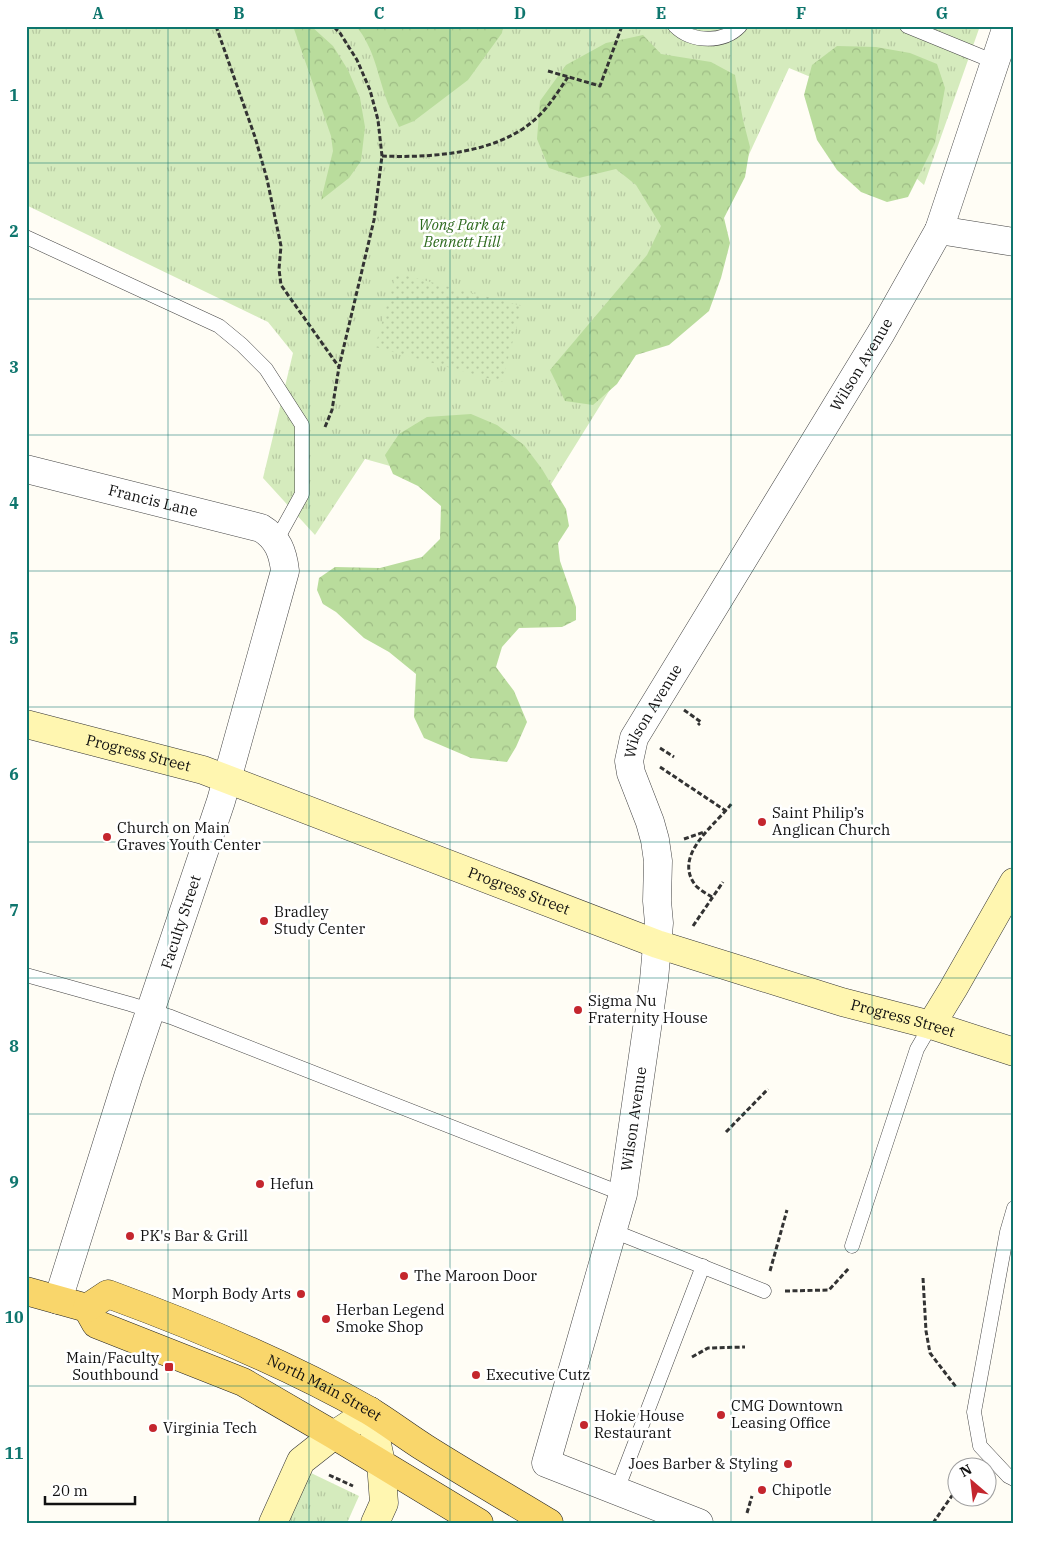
<svg xmlns="http://www.w3.org/2000/svg" width="1040" height="1549" font-family="'IBM Plex Serif',serif">
	<defs>
		<pattern id="grass-tufts" width="24" height="20" patternUnits="userSpaceOnUse" patternTransform="scale(1.25)"><rect width="24" height="20" fill="#d5ebbd"/><path d="M3 7l-1-3M5 7V3M7 7l1-3M15 17l-1-3M17 17v-4M19 17l1-3" fill="none" stroke="#b6c8a1"/></pattern>
		<pattern id="forest-crowns" width="20" height="18" patternUnits="userSpaceOnUse" patternTransform="scale(1.25)"><rect width="20" height="18" fill="#b9dc9c"/><path d="M2 6a3 3 0 1 1 6 0M12 15a3 3 0 1 1 6 0" fill="none" stroke="#9ebc85"/></pattern>
		<pattern id="garden-dots" width="8" height="8" patternUnits="userSpaceOnUse" patternTransform="scale(1.25)"><rect width="8" height="8" fill="#d5ebbd"/><path d="M2 2h.1M6 6h.1" fill="none" stroke="#b6c8a1" stroke-width="1.8" stroke-linecap="round"/></pattern>
	</defs>
	<rect width="100%" height="100%" fill="#fffdf5"/>
	<g fill="url(#grass-tufts)">
		<polygon points="26,26 980,26 924,185 849,119 813,78 789,68 728,200 537,507 365,459 315,535 263,478 293,353 268,322 26,205"/>
		<polygon points="311,1473 359,1496 347,1523 288,1523"/>
	</g>
	<g fill="url(#forest-crowns)">
		<polygon points="293,26 311,26 333,46 348,70 360,98 365,127 361,161 349,178 321,200 333,151 331,136"/>
		<path d="M356 26H503L502 33 468 80 414 121 399 127C395 117 389 108 386 98 377 72 374 48 356 26Z"/>
		<polygon points="643,35 661,54 711,62 735,75 743,120 750,147 745,177 724,218 730,243 721,278 709,311 669,345 636,355 617,384 593,405 565,401 550,370 647,255 661,226 636,185 616,169 579,178 549,168 537,139 540,101 566,65 606,43"/>
		<polygon points="837,46 876,47 910,53 937,64 945,88 935,143 908,197 887,202 861,192 837,170 817,140 804,95 812,65"/>
		<polygon points="471,414 497,425 524,445 542,469 566,509 569,526 558,543 560,561 576,607 576,620 562,627 519,628 502,647 496,667 514,691 527,722 516,747 507,762 471,758 424,738 414,717 416,674 389,652 364,638 336,612 323,604 317,590 319,578 335,567 380,568 422,557 440,539 441,506 418,486 393,474 385,455 399,434 427,417"/>
	</g>
	<polygon fill="url(#garden-dots)" points="396,273 522,306 502,382 375,347"/>
	<g fill="none" stroke-linecap="round" stroke-linejoin="round">
		<defs>
			<g id="lane">
				<path d="M675 26C692 43 724 43 740 26"/>
				<polyline points="907,26 995,62"/>
				<polyline points="26,237 219,326 242,345 266,369 302,425 302,494 276,541"/>
				<polyline points="26,975 130,1004 171,1017 623,1194"/>
				<polyline points="1014,1208 1007,1232 974,1412 980,1446 1008,1476 1014,1479"/>
				<polyline points="613,1231 764,1291"/>
				<polyline points="852,1246 917,1049 931,1025"/>
				<polyline points="617,1490 703,1266"/>
			</g>
			<g id="street">
				<polyline points="939,230 1014,242"/>
				<path id="s1" d="M26 469 261 528C278 538 283 553 285 571L221 801 128 1077 58 1300"/>
				<path id="s2" d="M699 1523 546 1463 623 1194 654 980 659 923 657 901 658 861 655 840 650 822 631 773 629 761 634 738 881 333 939 230 1007 26"/>
			</g>
			<g id="secondary">
				<path id="s3" d="M26 724 203 770 657 944 842 1002 931 1025 1014 1052"/>
				<polyline points="931,1025 953,989 1014,882"/>
				<polyline points="273,1523 301,1461 334,1435 370,1411 381,1463 384,1503 375,1523"/>
			</g>
			<g id="primary">
				<polyline points="26,1291 87,1308 96,1324 243,1382 334,1435 479,1523"/>
				<path id="s4" d="M87 1308 108 1294C198 1327 285 1363 368 1410 388 1422 406 1436 425 1448 466 1474 508 1498 549 1523"/>
			</g>
		</defs>
		<use href="#lane" stroke="#444" stroke-width="15"/>
		<use href="#street" stroke="#444" stroke-width="29"/>
		<use href="#secondary" stroke="#333" stroke-width="29"/>
		<use href="#primary" stroke="#222" stroke-width="29"/>
		<g stroke="#333" stroke-width="3" stroke-dasharray="5 2.5" stroke-linecap="butt">
			<polyline points="216,26 255,137 267,179 281,246 279,269 281,285 339,367"/>
			<polyline points="548,71 600,86 622,26"/>
			<path d="M382 156C429 158 494 154 532 122 547 110 557 93 568 77"/>
			<polyline points="325,427 332,410 339,367 374,220 382,156 378,120 370,90 357,60 340,33 333,26"/>
			<polyline points="684,710 701,722 698,725"/>
			<polyline points="660,748 674,757"/>
			<polyline points="660,767 726,811"/>
			<polyline points="684,839 704,832"/>
			<path d="M712 897C707 894 700 890 696 886 671 855 717 824 732 803"/>
			<polyline points="693,926 723,882"/>
			<polyline points="726,1132 768,1089"/>
			<polyline points="770,1271 787,1210"/>
			<polyline points="923,1278 926,1331 930,1353 956,1387"/>
			<polyline points="785,1291 829,1290 849,1268"/>
			<polyline points="692,1357 708,1348 745,1347"/>
			<polyline points="329,1475 353,1486"/>
			<polyline points="747,1513 752,1496"/>
			<polyline points="933,1523 958,1487"/>
		</g>
		<use href="#lane" stroke="#fff" stroke-width="14"/>
		<use href="#street" stroke="#fff" stroke-width="28"/>
		<use href="#secondary" stroke="#fff6b0" stroke-width="28"/>
		<use href="#primary" stroke="#f9d66b" stroke-width="28"/>
	</g>
	<path fill="none" stroke="#0f766e" stroke-width="1" stroke-opacity="0.55" d="M168 26V1523M309 26V1523M450 26V1523M590 26V1523M731 26V1523M872 26V1523M26 163H1014M26 299H1014M26 435H1014M26 571H1014M26 707H1014M26 842H1014M26 978H1014M26 1114H1014M26 1250H1014M26 1386H1014"/>
	<g fill="#c4262e" stroke="#fff" stroke-width="2">
		<circle cx="762" cy="822" r="5"/>
		<circle cx="107" cy="837" r="5"/>
		<circle cx="264" cy="921" r="5"/>
		<circle cx="578" cy="1010" r="5"/>
		<circle cx="260" cy="1184" r="5"/>
		<circle cx="130" cy="1236" r="5"/>
		<circle cx="404" cy="1276" r="5"/>
		<circle cx="301" cy="1294" r="5"/>
		<circle cx="326" cy="1319" r="5"/>
		<rect x="164" y="1362" width="10" height="10" rx="2.5"/>
		<circle cx="476" cy="1375" r="5"/>
		<circle cx="721" cy="1415" r="5"/>
		<circle cx="584" cy="1425" r="5"/>
		<circle cx="153" cy="1428" r="5"/>
		<circle cx="788" cy="1464" r="5"/>
		<circle cx="762" cy="1490" r="5"/>
	</g>
	<g text-anchor="middle" stroke-width="5" stroke-linejoin="round" paint-order="stroke">
		<g font-size="15" font-style="italic" fill="#2f6b1f" stroke="#fff">
			<text x="462" y="230">Wong Park at<tspan x="462" dy="17">Bennett Hill</tspan></text>
		</g>
		<g font-size="15" fill="#111" stroke="#fff">
			<text dy="5" stroke="none"><textPath href="#s2" startOffset="1345">Wilson Avenue</textPath></text>
			<text dy="5" stroke="none"><textPath href="#s1" startOffset="131">Francis Lane</textPath></text>
			<text dy="5" stroke="none"><textPath href="#s2" startOffset="940">Wilson Avenue</textPath></text>
			<text dy="5" stroke="none"><textPath href="#s3" startOffset="116">Progress Street</textPath></text>
			<text dy="5" stroke="none"><textPath href="#s3" startOffset="521">Progress Street</textPath></text>
			<text transform="translate(181 922) rotate(-72)" y="5">Faculty Street</text>
			<text dy="5" stroke="none"><textPath href="#s3" startOffset="926">Progress Street</textPath></text>
			<text dy="5" stroke="none"><textPath href="#s2" startOffset="520">Wilson Avenue</textPath></text>
			<text dy="5" stroke="none"><textPath href="#s4" startOffset="261">North Main Street</textPath></text>
		</g>
		<g font-size="15" fill="#111" stroke="#fff" text-anchor="start">
			<text x="772" y="818">Saint Philip’s<tspan x="772" dy="17">Anglican Church</tspan></text>
			<text x="117" y="833">Church on Main<tspan x="117" dy="17">Graves Youth Center</tspan></text>
			<text x="274" y="917">Bradley<tspan x="274" dy="17">Study Center</tspan></text>
			<text x="588" y="1006">Sigma Nu<tspan x="588" dy="17">Fraternity House</tspan></text>
			<text x="270" y="1189">Hefun</text>
			<text x="140" y="1241">PK's Bar &amp; Grill</text>
			<text x="414" y="1281">The Maroon Door</text>
			<text x="291" y="1299" text-anchor="end">Morph Body Arts</text>
			<text x="336" y="1315">Herban Legend<tspan x="336" dy="17">Smoke Shop</tspan></text>
			<text x="159" y="1363" text-anchor="end">Main/Faculty<tspan x="159" dy="17">Southbound</tspan></text>
			<text x="486" y="1380">Executive Cutz</text>
			<text x="731" y="1411">CMG Downtown<tspan x="731" dy="17">Leasing Office</tspan></text>
			<text x="594" y="1421">Hokie House<tspan x="594" dy="17">Restaurant</tspan></text>
			<text x="163" y="1433">Virginia Tech</text>
			<text x="778" y="1469" text-anchor="end">Joes Barber &amp; Styling</text>
			<text x="772" y="1495">Chipotle</text>
		</g>
	</g>
	<rect width="1040" height="1549" fill="none" stroke="#ffffff" stroke-width="55"/>
	<g transform="translate(972 1482) rotate(332)"><circle r="24" fill="#ffffff" stroke="#a0a0a0"/>
	<path d="M0-4L9 19L0 12L-9 19Z" fill="#c4262e"/>
	<text y="-8" font-size="14" font-weight="bold" text-anchor="middle" fill="#111111">N</text>
	</g>
	<path d="M45 1496v8h90v-8" fill="none" stroke="#111111" stroke-width="2.5"/>
	<text x="52" y="1496" font-size="15" fill="#111111" stroke="#ffffff" stroke-width="4" paint-order="stroke">20 m</text>
	<rect x="28" y="28" width="984" height="1494" fill="none" stroke="#0f766e" stroke-width="2"/>
	<g font-size="16" text-anchor="middle" font-weight="bold" fill="#0f766e">
		<text x="98" y="19">A</text>
		<text x="239" y="19">B</text>
		<text x="379" y="19">C</text>
		<text x="520" y="19">D</text>
		<text x="661" y="19">E</text>
		<text x="801" y="19">F</text>
		<text x="942" y="19">G</text>
		<text x="14" y="101">1</text>
		<text x="14" y="237">2</text>
		<text x="14" y="373">3</text>
		<text x="14" y="509">4</text>
		<text x="14" y="644">5</text>
		<text x="14" y="780">6</text>
		<text x="14" y="916">7</text>
		<text x="14" y="1052">8</text>
		<text x="14" y="1188">9</text>
		<text x="14" y="1323">10</text>
		<text x="14" y="1459">11</text>
	</g>
</svg>
